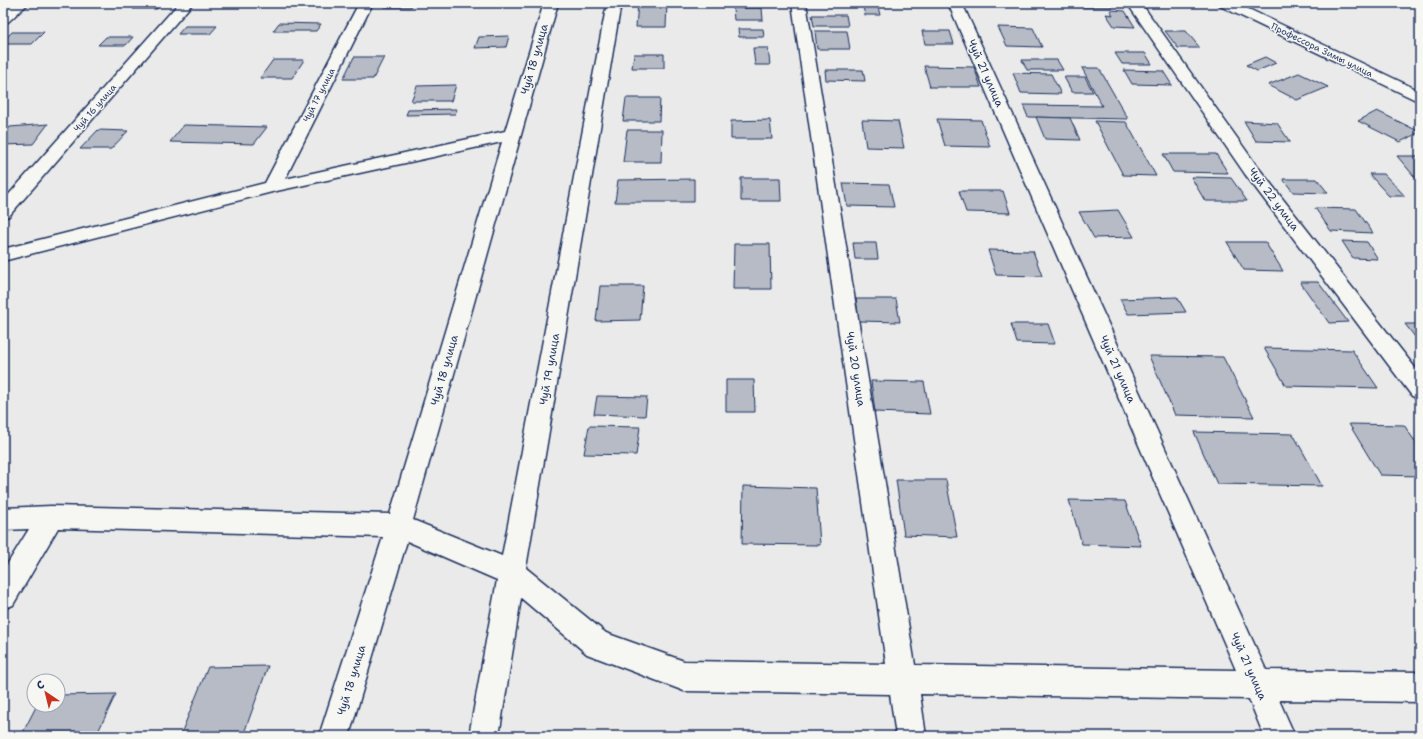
<svg xmlns="http://www.w3.org/2000/svg" width="1423" height="739" font-family="'Shantell Sans',sans-serif">
	<rect width="100%" height="100%" fill="#e9eae9"/>
	<filter id="ink" filterUnits="userSpaceOnUse"><feTurbulence type="fractalNoise" baseFrequency=".025" numOctaves="2"/><feDisplacementMap in="SourceGraphic" scale="8" xChannelSelector="R" yChannelSelector="G"/><feConvolveMatrix kernelMatrix="1 2 1 2 8 2 1 2 1" color-interpolation-filters="sRGB"/></filter>
	<g filter="url(#ink)">
		<g fill="#b6bbc6" stroke="#1b2f5e">
			<polygon points="139,3 162,3 157,9 133,9"/>
			<polygon points="311,3 344,3 342,5 309,5"/>
			<polygon points="386,3 413,3 411,7 384,7"/>
			<polygon points="638,3 667,3 666,27 636,27"/>
			<polygon points="862,3 877,3 880,15 865,15"/>
			<polygon points="908,3 935,3 936,6 909,5"/>
			<polygon points="1072,3 1109,3 1112,7 1075,7"/>
			<polygon points="733,8 762,8 763,20 734,20"/>
			<polygon points="1110,10 1125,11 1135,27 1114,26 1106,14 1113,15"/>
			<polygon points="812,15 846,15 848,26 814,26"/>
			<polygon points="279,23 321,24 316,31 273,31"/>
			<polygon points="185,26 217,26 210,34 178,34"/>
			<polygon points="998,27 1033,28 1042,47 1007,46"/>
			<polygon points="738,29 763,29 764,37 739,37"/>
			<polygon points="815,31 847,31 850,49 817,49"/>
			<polygon points="922,31 950,31 954,44 925,44"/>
			<polygon points="1165,31 1186,31 1200,48 1178,48"/>
			<polygon points="12,32 44,32 32,44 3,44 3,41"/>
			<polygon points="509,36 506,47 475,48 479,37"/>
			<polygon points="106,37 133,37 126,45 98,45"/>
			<polygon points="753,48 768,48 770,65 755,65"/>
			<polygon points="1115,53 1145,53 1152,64 1122,64"/>
			<polygon points="634,54 664,54 664,68 632,68"/>
			<polygon points="354,57 384,57 373,79 343,79"/>
			<polygon points="1265,57 1276,63 1257,71 1246,65"/>
			<polygon points="273,60 304,60 292,78 260,78"/>
			<polygon points="1022,60 1057,60 1063,70 1027,70"/>
			<polygon points="924,66 974,67 981,87 930,87"/>
			<polygon points="1082,68 1099,68 1128,119 1028,117 1023,105 1102,106"/>
			<polygon points="825,70 863,70 865,81 826,80"/>
			<polygon points="1124,70 1163,71 1172,85 1132,84"/>
			<polygon points="1013,73 1051,74 1061,94 1021,93"/>
			<polygon points="1299,73 1328,87 1297,100 1268,85"/>
			<polygon points="1064,77 1085,77 1093,92 1072,92"/>
			<polygon points="456,85 451,101 411,101 417,86"/>
			<polygon points="626,98 660,98 659,121 623,121"/>
			<polygon points="457,109 455,114 406,115 408,110"/>
			<polygon points="1377,111 1420,132 1400,142 1358,121"/>
			<polygon points="1036,117 1070,118 1080,140 1045,139"/>
			<polygon points="937,119 981,120 990,147 945,146"/>
			<polygon points="770,120 772,139 731,139 731,121"/>
			<polygon points="862,120 898,121 904,148 866,147"/>
			<polygon points="1095,121 1126,122 1156,176 1123,175"/>
			<polygon points="1244,121 1277,123 1290,142 1256,141"/>
			<polygon points="48,124 33,144 3,145 3,135 10,127"/>
			<polygon points="184,125 267,127 254,144 170,142"/>
			<polygon points="98,130 128,131 111,149 80,149"/>
			<polygon points="627,130 662,130 661,162 623,162"/>
			<polygon points="1163,154 1216,154 1228,173 1173,172"/>
			<polygon points="1397,156 1420,156 1420,182 1419,182"/>
			<polygon points="1369,174 1384,174 1405,196 1389,196"/>
			<polygon points="1191,177 1231,178 1247,201 1205,201"/>
			<polygon points="741,178 780,178 781,201 741,201"/>
			<polygon points="694,179 694,202 615,202 618,180"/>
			<polygon points="1283,179 1317,179 1328,193 1293,192"/>
			<polygon points="843,183 889,184 894,207 847,206"/>
			<polygon points="959,191 1003,191 1010,213 966,212"/>
			<polygon points="1315,208 1356,209 1373,233 1331,231"/>
			<polygon points="1118,210 1134,237 1094,238 1079,212"/>
			<polygon points="1342,241 1367,242 1378,259 1353,258"/>
			<polygon points="1227,242 1265,242 1283,271 1244,270"/>
			<polygon points="853,243 876,243 878,259 855,259"/>
			<polygon points="734,244 770,244 771,289 733,289"/>
			<polygon points="988,250 1033,251 1042,276 996,275"/>
			<polygon points="1300,282 1318,282 1348,322 1329,323"/>
			<polygon points="600,286 643,286 640,320 596,321"/>
			<polygon points="1177,297 1186,312 1128,314 1120,299"/>
			<polygon points="856,299 896,299 900,322 859,321"/>
			<polygon points="1011,324 1048,324 1055,344 1017,343"/>
			<polygon points="1405,324 1420,324 1420,342 1419,342"/>
			<polygon points="1264,348 1352,350 1378,388 1286,386"/>
			<polygon points="1149,356 1223,357 1254,417 1175,415"/>
			<polygon points="726,380 754,380 755,412 726,412"/>
			<polygon points="871,381 924,382 930,414 875,412"/>
			<polygon points="597,396 647,397 645,416 594,414"/>
			<polygon points="1349,424 1404,425 1420,449 1420,476 1380,475"/>
			<polygon points="589,426 640,427 636,455 584,454"/>
			<polygon points="1194,432 1293,434 1322,486 1217,484"/>
			<polygon points="896,480 946,480 957,537 904,535"/>
			<polygon points="743,486 816,488 820,545 742,544"/>
			<polygon points="1069,500 1125,501 1141,546 1082,544"/>
			<polygon points="268,666 243,736 180,736 208,667"/>
			<polygon points="116,694 96,736 21,736 37,705 58,705 58,695"/>
		</g>
		<g fill="none" stroke-linecap="round" stroke-linejoin="round">
			<defs>
				<g id="street">
					<polygon points="14,3 29,3 8,22 3,23 3,12"/>
					<polygon points="179,3 193,3 9,216 3,218 3,201"/>
					<polygon points="359,3 373,3 285,179 505,131 544,3 558,3 413,520 502,556 607,3 621,3 526,568 606,633 684,661 886,664 792,3 806,3 915,665 1236,670 948,3 962,3 1266,670 1420,672 1420,702 1279,700 1295,736 1264,736 1249,699 920,694 926,736 896,736 890,694 684,691 587,654 521,598 499,736 469,736 497,580 407,541 349,736 319,736 383,537 58,528 13,605 3,609 3,571 29,529 3,530 3,508 51,506 390,514 502,142 272,192 3,261 3,249 265,183"/>
					<polygon points="1127,3 1141,3 1257,166 1420,374 1420,399 1412,396 1245,174"/>
					<polygon points="1218,3 1236,3 1420,91 1420,102 1220,6"/>
				</g>
			</defs>
			<use href="#street" stroke="#1b2f5e" stroke-width="3"/>
			<use href="#street" fill="#f6f6f2" fill-rule="evenodd"/>
		</g>
	</g>
	<g text-anchor="middle" stroke-width="3" stroke-linejoin="round" paint-order="stroke">
		<g font-size="9" fill="#1b2f5e" stroke="#f6f6f2">
			<text transform="translate(1322 50) rotate(26)" y="3">Профессора Зимы улица</text>
			<text transform="translate(319 95) rotate(-63)" y="3">Чуй 17 улица</text>
			<text transform="translate(95 108) rotate(-49)" y="3">Чуй 16 улица</text>
		</g>
		<g font-size="11" fill="#1b2f5e" stroke="#f6f6f2">
			<text transform="translate(534 59) rotate(-74)" y="4">Чуй 18 улица</text>
			<text transform="translate(986 73) rotate(66)" y="4">Чуй 21 улица</text>
			<text transform="translate(1274 199) rotate(53)" y="4">Чуй 22 улица</text>
			<text transform="translate(549 369) rotate(-80)" y="4">Чуй 19 улица</text>
			<text transform="translate(856 369) rotate(81)" y="4">Чуй 20 улица</text>
			<text transform="translate(1118 369) rotate(66)" y="4">Чуй 21 улица</text>
			<text transform="translate(444 370) rotate(-74)" y="4">Чуй 18 улица</text>
			<text transform="translate(1249 666) rotate(66)" y="4">Чуй 21 улица</text>
			<text transform="translate(351 680) rotate(-73)" y="4">Чуй 18 улица</text>
		</g>
	</g>
	<rect width="1423" height="739" fill="none" stroke="#f6f6f2" stroke-width="16"/>
	<rect x="8" y="8" width="1407" height="723" fill="none" stroke="#1b2f5e" stroke-width="1.5" filter="url(#ink)"/>
	<g transform="translate(46 693) rotate(325)"><circle r="19" fill="#f6f6f2" stroke="#9ea6b7"/>
	<path d="M0-3L7 15L0 10L-7 15Z" fill="#c8321e"/>
	<text y="-6" font-size="11" font-weight="bold" text-anchor="middle" fill="#1b2f5e">С</text>
	</g>
</svg>
